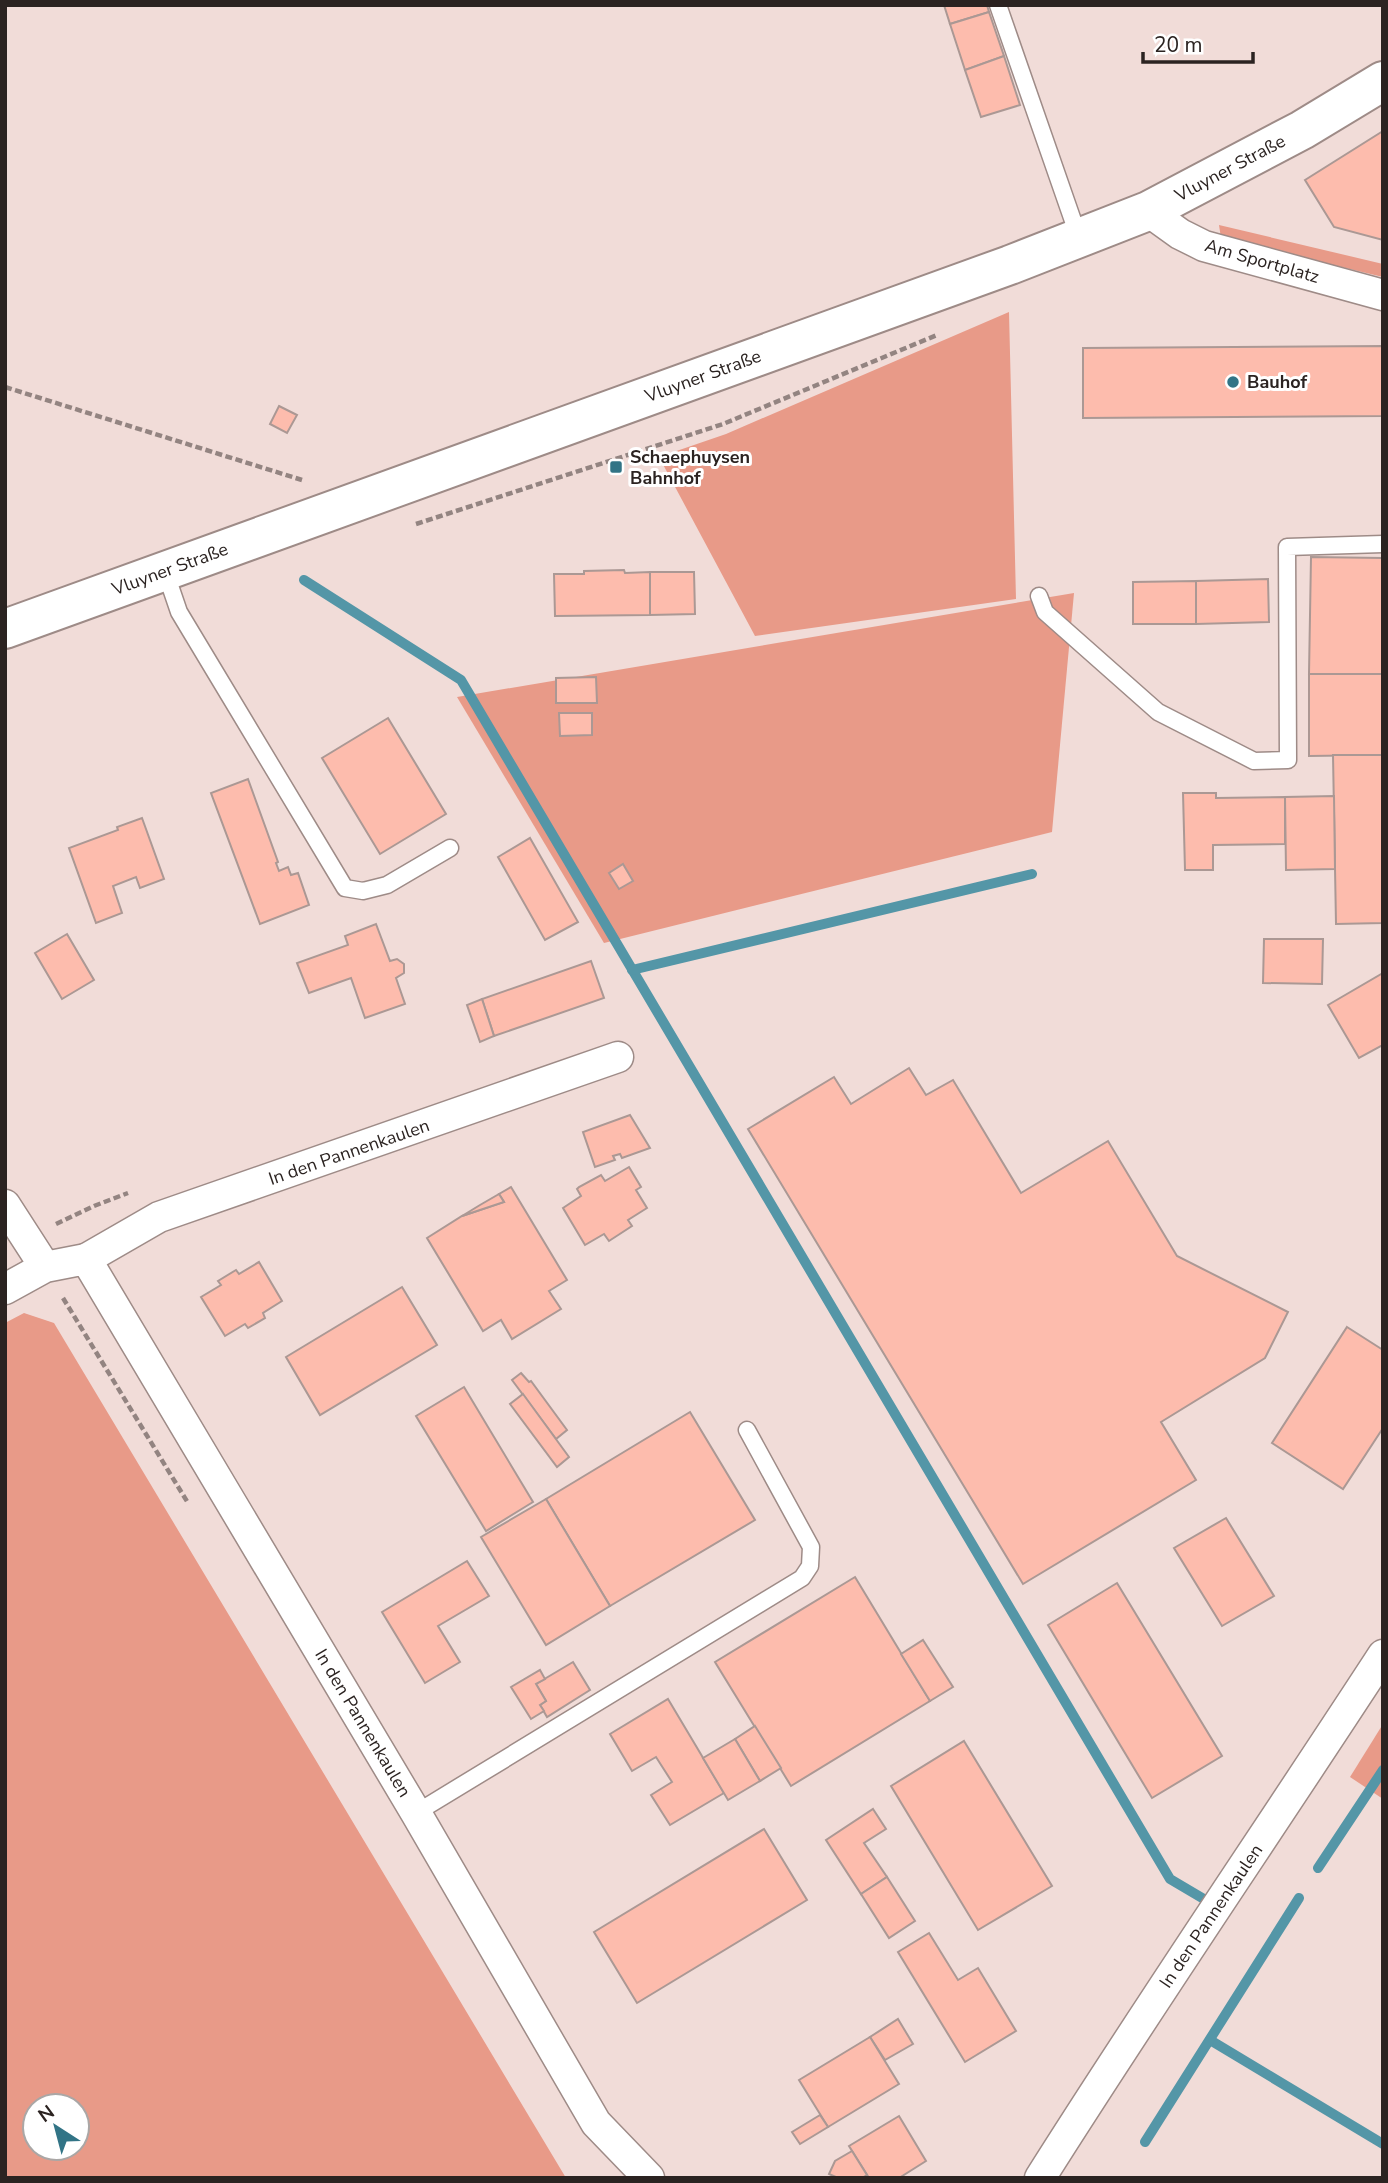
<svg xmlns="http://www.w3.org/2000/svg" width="1388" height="2183" font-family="'Nunito Sans',sans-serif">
	<rect width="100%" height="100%" fill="#f1dcd8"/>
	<g fill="#e89a88" fill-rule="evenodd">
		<polygon points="1219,225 1383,264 1383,277 1221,238"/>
		<polygon points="1009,312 1016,599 755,636 659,457 726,434"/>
		<polygon points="1074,593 1052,832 604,943 457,697"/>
		<path d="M24 1313 54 1323 566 2178H5V1323ZM77 2106V2148H35V2106Z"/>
		<polygon points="1383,1724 1383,1799 1350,1777"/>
	</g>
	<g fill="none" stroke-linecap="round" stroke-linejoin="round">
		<g stroke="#5496a7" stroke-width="10">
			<polyline points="304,580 461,680 1170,1879 1214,1905"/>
			<polyline points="632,970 1032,874"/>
			<polyline points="1318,1868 1383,1770"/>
			<polyline points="1210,2040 1383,2144"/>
			<polyline points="1145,2142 1299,1898"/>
		</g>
	</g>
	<g fill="#fdbcad" stroke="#ab9894" stroke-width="2">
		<polygon points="944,5 987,5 989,12 950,24"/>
		<polygon points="989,12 1004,56 965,70 950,24"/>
		<polygon points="1004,56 1020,105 981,117 965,70"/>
		<polygon points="1383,131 1383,240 1334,227 1305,180"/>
		<polygon points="1383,346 1383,416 1083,418 1083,348"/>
		<polygon points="279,406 297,415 287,433 270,424"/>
		<polygon points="1311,557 1383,558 1383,674 1309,674"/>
		<polygon points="624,570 625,573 650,572 650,615 555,616 554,574 584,574 584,571"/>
		<polygon points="650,572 694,572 695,614 650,615"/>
		<polygon points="1268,579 1269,622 1196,624 1196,581"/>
		<polygon points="1196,581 1196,624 1133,624 1133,582"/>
		<polygon points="1309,674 1383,674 1383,755 1309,756"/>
		<polygon points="596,677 597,703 556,703 556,678"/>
		<polygon points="559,713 592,713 592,735 560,736"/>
		<polygon points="388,718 446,814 380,854 322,758"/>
		<polygon points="1333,755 1383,755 1383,923 1336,924"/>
		<polygon points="248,779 278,862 276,863 279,871 288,867 291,875 298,873 309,905 260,924 211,793"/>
		<polygon points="1183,793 1216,793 1216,798 1285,797 1285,844 1213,845 1213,870 1185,870"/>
		<polygon points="1334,796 1335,869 1286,870 1285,797"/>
		<polygon points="142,818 164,879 140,888 136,877 113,886 122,913 96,923 69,848 118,830 117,827"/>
		<polygon points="530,838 578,922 545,940 498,857"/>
		<polygon points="623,864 633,881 619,889 609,873"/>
		<polygon points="376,924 390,961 397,959 404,964 404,973 396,978 405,1004 365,1018 351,978 309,993 297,963 348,945 345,936"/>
		<polygon points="67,934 94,980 62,999 35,953"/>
		<polygon points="1264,939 1323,939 1322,984 1263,983"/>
		<polygon points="591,961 604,998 494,1036 482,999"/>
		<polygon points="1383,973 1383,1045 1359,1058 1328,1005"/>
		<polygon points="482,999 494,1036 480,1042 467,1005"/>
		<polygon points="909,1068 926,1095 953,1080 1021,1193 1108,1141 1177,1256 1288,1312 1265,1358 1161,1422 1196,1480 1023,1584 748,1129 834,1077 851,1104"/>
		<polygon points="630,1115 650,1148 622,1158 620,1154 613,1156 615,1160 595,1167 583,1132"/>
		<polygon points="629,1167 641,1187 636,1190 647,1208 628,1220 632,1226 609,1241 604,1234 585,1245 563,1208 581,1196 577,1189 579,1187 601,1175 605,1181"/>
		<polygon points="511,1187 567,1280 549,1291 561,1309 512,1339 501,1320 483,1331 427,1238 462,1216 504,1202 499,1194"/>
		<polygon points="499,1194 504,1202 462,1216 480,1205"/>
		<polygon points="259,1262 282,1301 263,1313 265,1318 248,1328 245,1324 225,1336 201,1297 221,1285 218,1281 236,1270 239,1274"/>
		<polygon points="402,1287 437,1345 320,1415 286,1357"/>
		<polygon points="1347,1327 1383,1350 1383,1428 1343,1489 1272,1443"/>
		<polygon points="521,1373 529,1382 531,1381 567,1430 556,1439 512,1380"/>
		<polygon points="464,1387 533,1502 486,1531 416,1416"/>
		<polygon points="523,1394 569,1457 557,1467 510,1404"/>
		<polygon points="690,1412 755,1520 610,1606 546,1499"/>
		<polygon points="546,1499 610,1606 546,1645 481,1537"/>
		<polygon points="1226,1518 1274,1596 1222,1626 1174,1548"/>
		<polygon points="467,1561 489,1596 438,1626 460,1662 425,1683 382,1612"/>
		<polygon points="855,1577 930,1701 791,1786 715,1662"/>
		<polygon points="1117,1583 1222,1756 1152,1798 1048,1625"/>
		<polygon points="923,1640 953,1687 930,1701 901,1654"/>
		<polygon points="573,1662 590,1690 547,1717 540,1705 546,1701 536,1684"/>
		<polygon points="540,1670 545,1679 536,1684 546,1701 540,1705 544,1711 531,1719 511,1687"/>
		<polygon points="668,1699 724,1793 670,1825 651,1795 672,1782 656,1757 632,1771 610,1734"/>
		<polygon points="755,1726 781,1768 760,1781 735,1739"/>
		<polygon points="735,1739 760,1781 728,1800 703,1758"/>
		<polygon points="964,1741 1052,1886 978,1930 891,1786"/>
		<polygon points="873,1809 886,1829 864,1843 887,1877 861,1894 826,1840"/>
		<polygon points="764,1829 807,1900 637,2003 594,1932"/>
		<polygon points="887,1877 915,1921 889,1938 861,1894"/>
		<polygon points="929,1933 958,1980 978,1968 1016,2031 965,2062 898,1952"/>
		<polygon points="898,2019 913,2044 885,2060 870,2037"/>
		<polygon points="870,2037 899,2084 828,2127 799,2080"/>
		<polygon points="820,2115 828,2127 800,2144 792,2132"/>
		<polygon points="899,2116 926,2161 899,2178 869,2178 849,2146"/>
		<polygon points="852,2151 867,2175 862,2178 838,2178 829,2174 835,2161"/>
	</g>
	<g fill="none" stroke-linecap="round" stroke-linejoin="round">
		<defs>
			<g id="lane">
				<polyline points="998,5 1079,238"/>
				<polyline points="165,571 179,612 345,888 363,891 387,885 450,848"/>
				<polyline points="1039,596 1045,612 1158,712 1254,761 1288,760 1287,547 1383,544"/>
				<polyline points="416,1813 802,1578 810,1566 811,1547 747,1430"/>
			</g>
			<g id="street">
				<polyline points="1148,211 1180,234 1204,246 1383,295"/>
				<polyline points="5,1205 45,1267"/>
				<polyline points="86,1259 159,1217 618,1057"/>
				<polyline points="5,1289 45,1267 86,1259 416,1813 596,2123 649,2178"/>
				<path d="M1040 2178C1151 2002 1269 1830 1383 1655"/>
			</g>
			<polyline id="secondary" points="5,629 1010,265 1148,211 1302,130 1383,81"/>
		</defs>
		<use href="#lane" stroke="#9e8b87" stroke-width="19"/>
		<use href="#street" stroke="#9e8b87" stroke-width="33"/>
		<use href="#secondary" stroke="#9e8b87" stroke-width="42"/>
		<g stroke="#938481" stroke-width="4.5" stroke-dasharray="7 3.5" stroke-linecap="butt">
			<polyline points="5,387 302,480"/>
			<polyline points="416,524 723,424 937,335"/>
			<polyline points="56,1224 94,1206 128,1193"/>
			<polyline points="63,1298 188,1503"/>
		</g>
		<use href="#lane" stroke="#fff" stroke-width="16"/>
		<use href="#street" stroke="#fff" stroke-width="30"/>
		<use href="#secondary" stroke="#fff" stroke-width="38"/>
	</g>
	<g fill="#327486" stroke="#fff" stroke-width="2.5">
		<circle cx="1233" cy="382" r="7"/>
		<rect x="609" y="460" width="14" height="14" rx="3.5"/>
	</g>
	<g text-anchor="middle" stroke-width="6" stroke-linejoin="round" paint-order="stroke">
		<g font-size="18" fill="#2b2321" stroke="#fff">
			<text transform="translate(1230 168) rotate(-28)" y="6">Vluyner Straße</text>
			<text transform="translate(1262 261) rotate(16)" y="6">Am Sportplatz</text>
			<text transform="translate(703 376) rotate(-20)" y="6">Vluyner Straße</text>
			<text transform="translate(170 569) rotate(-20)" y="6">Vluyner Straße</text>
			<text transform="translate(349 1152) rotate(-19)" y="6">In den Pannenkaulen</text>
			<text transform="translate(363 1723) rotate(59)" y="6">In den Pannenkaulen</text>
			<text transform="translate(1211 1916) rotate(-56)" y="6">In den Pannenkaulen</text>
		</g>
		<g font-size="18" font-weight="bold" fill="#2b2321" stroke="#fff" text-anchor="start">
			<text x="1247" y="388">Bauhof</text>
			<text x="630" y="463">Schaephuysen<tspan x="630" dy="21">Bahnhof</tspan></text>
		</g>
	</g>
	<rect width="1388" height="2183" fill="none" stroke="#2b2321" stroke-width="14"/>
	<g transform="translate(56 2127) rotate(324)"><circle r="33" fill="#ffffff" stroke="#aaa7a6" stroke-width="2"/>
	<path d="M0-5L12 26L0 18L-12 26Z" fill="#327486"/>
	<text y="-10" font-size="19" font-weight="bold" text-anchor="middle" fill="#2b2321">N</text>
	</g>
	<path d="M1143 52v10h110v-10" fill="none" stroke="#2b2321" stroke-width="3.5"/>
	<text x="1154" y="52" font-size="21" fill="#2b2321" stroke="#ffffff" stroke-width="5" paint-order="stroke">20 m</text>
</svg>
